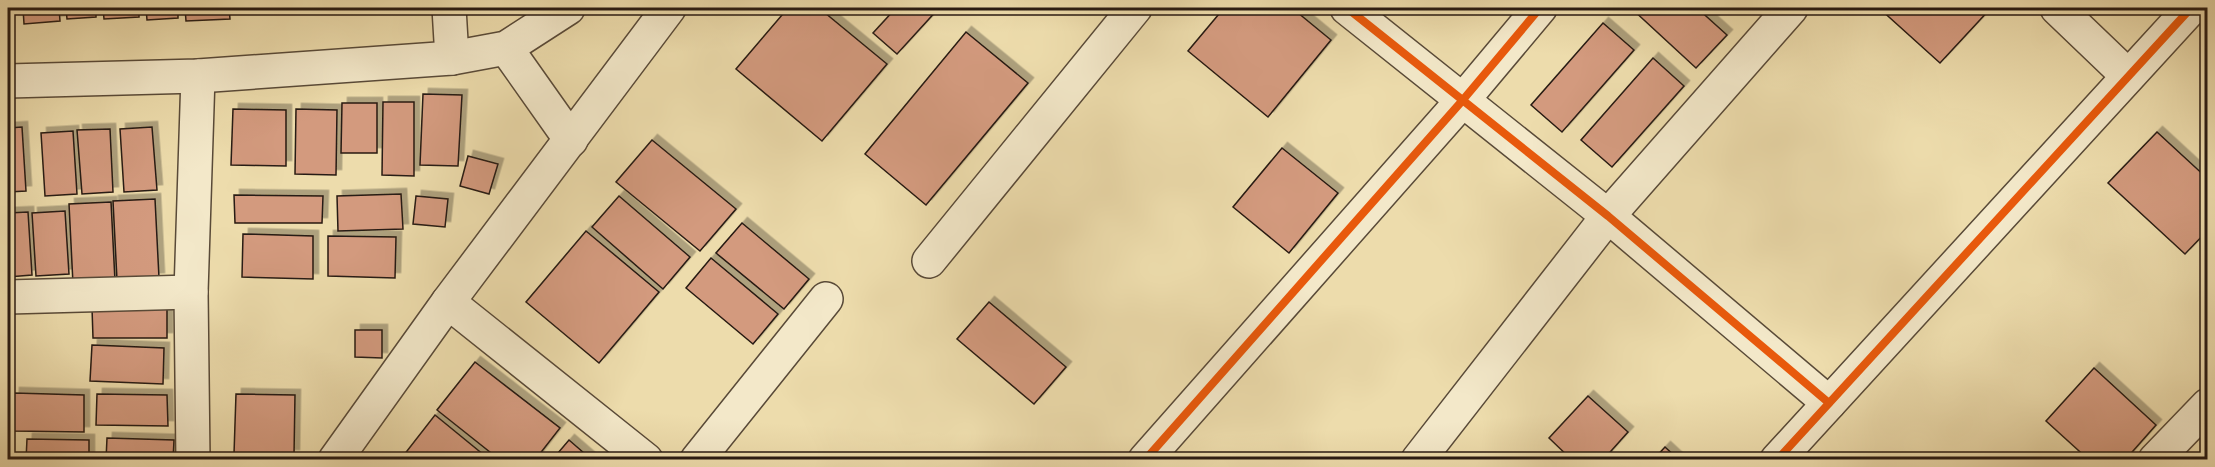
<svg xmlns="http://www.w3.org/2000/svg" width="2215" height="467" font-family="'IM FELL French Canon',serif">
	<defs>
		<filter id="shadow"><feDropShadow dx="5.5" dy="-5.5" stdDeviation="0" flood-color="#0004"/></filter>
	</defs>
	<rect width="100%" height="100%" fill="#eddcac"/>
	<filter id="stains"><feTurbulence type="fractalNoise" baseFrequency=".00333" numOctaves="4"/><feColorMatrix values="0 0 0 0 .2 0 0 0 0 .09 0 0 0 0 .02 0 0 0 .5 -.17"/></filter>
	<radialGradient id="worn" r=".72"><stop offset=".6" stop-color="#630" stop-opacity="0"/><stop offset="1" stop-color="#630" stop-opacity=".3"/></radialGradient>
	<g fill="#d39a7e" stroke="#281a12" stroke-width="1.5" filter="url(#shadow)">
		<polygon points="23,8 59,8 60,21 24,24"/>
		<polygon points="66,8 96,8 96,17 67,19"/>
		<polygon points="103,8 139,8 139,17 104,19"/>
		<polygon points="146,8 178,8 178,18 147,20"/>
		<polygon points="185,8 229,8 230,19 186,21"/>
		<polygon points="788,8 819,8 887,64 822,141 736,69"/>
		<polygon points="896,8 939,8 897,54 873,33"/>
		<polygon points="1224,8 1292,8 1331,40 1268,117 1188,51"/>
		<polygon points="1631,8 1697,8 1727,35 1696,68"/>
		<polygon points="1879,8 1991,8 1940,63"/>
		<polygon points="1603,23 1634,50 1562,132 1531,105"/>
		<polygon points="966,32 1028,83 926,205 865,154"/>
		<polygon points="1653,58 1684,86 1612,167 1581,140"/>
		<polygon points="423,94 462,95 458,166 420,165"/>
		<polygon points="383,102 414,102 414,176 382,175"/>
		<polygon points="342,103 377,103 377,153 341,153"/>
		<polygon points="233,109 286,110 286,166 231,165"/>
		<polygon points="296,109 337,110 336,175 295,174"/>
		<polygon points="22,127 26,191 8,192 8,128"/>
		<polygon points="152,127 157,190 124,192 120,129"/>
		<polygon points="110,129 113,192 82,194 77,130"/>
		<polygon points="73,131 77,194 45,196 41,133"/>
		<polygon points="2157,132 2208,179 2208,230 2185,254 2108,183"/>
		<polygon points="652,140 736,209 700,251 616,182"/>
		<polygon points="1282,148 1338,193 1289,253 1233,207"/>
		<polygon points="468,156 498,164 489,194 460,186"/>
		<polygon points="401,194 403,229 338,231 337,196"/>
		<polygon points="234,195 323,196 322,223 235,223"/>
		<polygon points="416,196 448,199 445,227 413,224"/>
		<polygon points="619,196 690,257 663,289 592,227"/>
		<polygon points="155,199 159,278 117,280 113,201"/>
		<polygon points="111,202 115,281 73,284 69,204"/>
		<polygon points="65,211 69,274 36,276 32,213"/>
		<polygon points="28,212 32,275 8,277 8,213"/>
		<polygon points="742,223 809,279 784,309 716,253"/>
		<polygon points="586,231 659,292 599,363 526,302"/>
		<polygon points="243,234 313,236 313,279 242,277"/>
		<polygon points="328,236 396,237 395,278 328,276"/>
		<polygon points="711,258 778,314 753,344 686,288"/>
		<polygon points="989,302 1066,367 1034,404 957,339"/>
		<polygon points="92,308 167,309 167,338 93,338"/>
		<polygon points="355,330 382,330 382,358 355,357"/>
		<polygon points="92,345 164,348 163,384 90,381"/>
		<polygon points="475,362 560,428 535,460 500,460 437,410"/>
		<polygon points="2094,368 2156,425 2125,460 2089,460 2046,421"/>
		<polygon points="14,393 84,395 84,432 13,431"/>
		<polygon points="97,394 167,395 168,426 96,425"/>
		<polygon points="236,394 295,395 294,455 234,454"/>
		<polygon points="1588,396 1628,432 1603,460 1572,460 1549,438"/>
		<polygon points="435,415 490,460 400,460"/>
		<polygon points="107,438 174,440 173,460 106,460"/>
		<polygon points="27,439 89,440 89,460 26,460"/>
		<polygon points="569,440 592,460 552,460"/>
		<polygon points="1665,447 1679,460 1653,460"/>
	</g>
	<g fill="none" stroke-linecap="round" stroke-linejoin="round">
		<defs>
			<g id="minor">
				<polyline points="449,8 452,58"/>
				<polyline points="1347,8 1608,216 1829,403"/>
				<polyline points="2057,8 2128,76"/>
				<polyline points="506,48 571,140"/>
				<polyline points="8,81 198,76 452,58 506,48 568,8"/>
				<polyline points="929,261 1135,8"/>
				<polyline points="8,297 191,292"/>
				<polyline points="448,302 646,460"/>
				<polyline points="193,460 191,292 198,76"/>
				<polyline points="335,460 448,302 669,8"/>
				<polyline points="697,460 826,299"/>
				<polyline points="1145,460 1462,101 1540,8"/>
				<polyline points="1418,460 1608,216 1791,8"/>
				<polyline points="1777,460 2191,8"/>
				<polyline points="2155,460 2208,405"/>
			</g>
		</defs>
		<use href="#minor" stroke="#594a38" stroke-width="36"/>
		<use href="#minor" stroke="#f3e8c9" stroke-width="33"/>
		<defs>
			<g id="cycleway">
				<polyline points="1347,8 1608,216 1829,403"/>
				<polyline points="1145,460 1462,101 1540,8"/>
				<polyline points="1777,460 2191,8"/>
			</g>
		</defs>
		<use href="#cycleway" stroke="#f3e8c9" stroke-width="11"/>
		<use href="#cycleway" stroke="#e8590c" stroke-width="8"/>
	</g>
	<rect width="2215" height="467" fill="none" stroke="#eddcac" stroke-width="30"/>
	<rect x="9" y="9" width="2197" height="449" fill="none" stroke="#281a12" stroke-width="3"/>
	<rect x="15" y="15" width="2185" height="437" fill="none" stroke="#281a12" stroke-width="1.5"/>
	<rect width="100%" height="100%" filter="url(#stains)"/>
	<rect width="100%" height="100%" fill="url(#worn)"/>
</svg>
